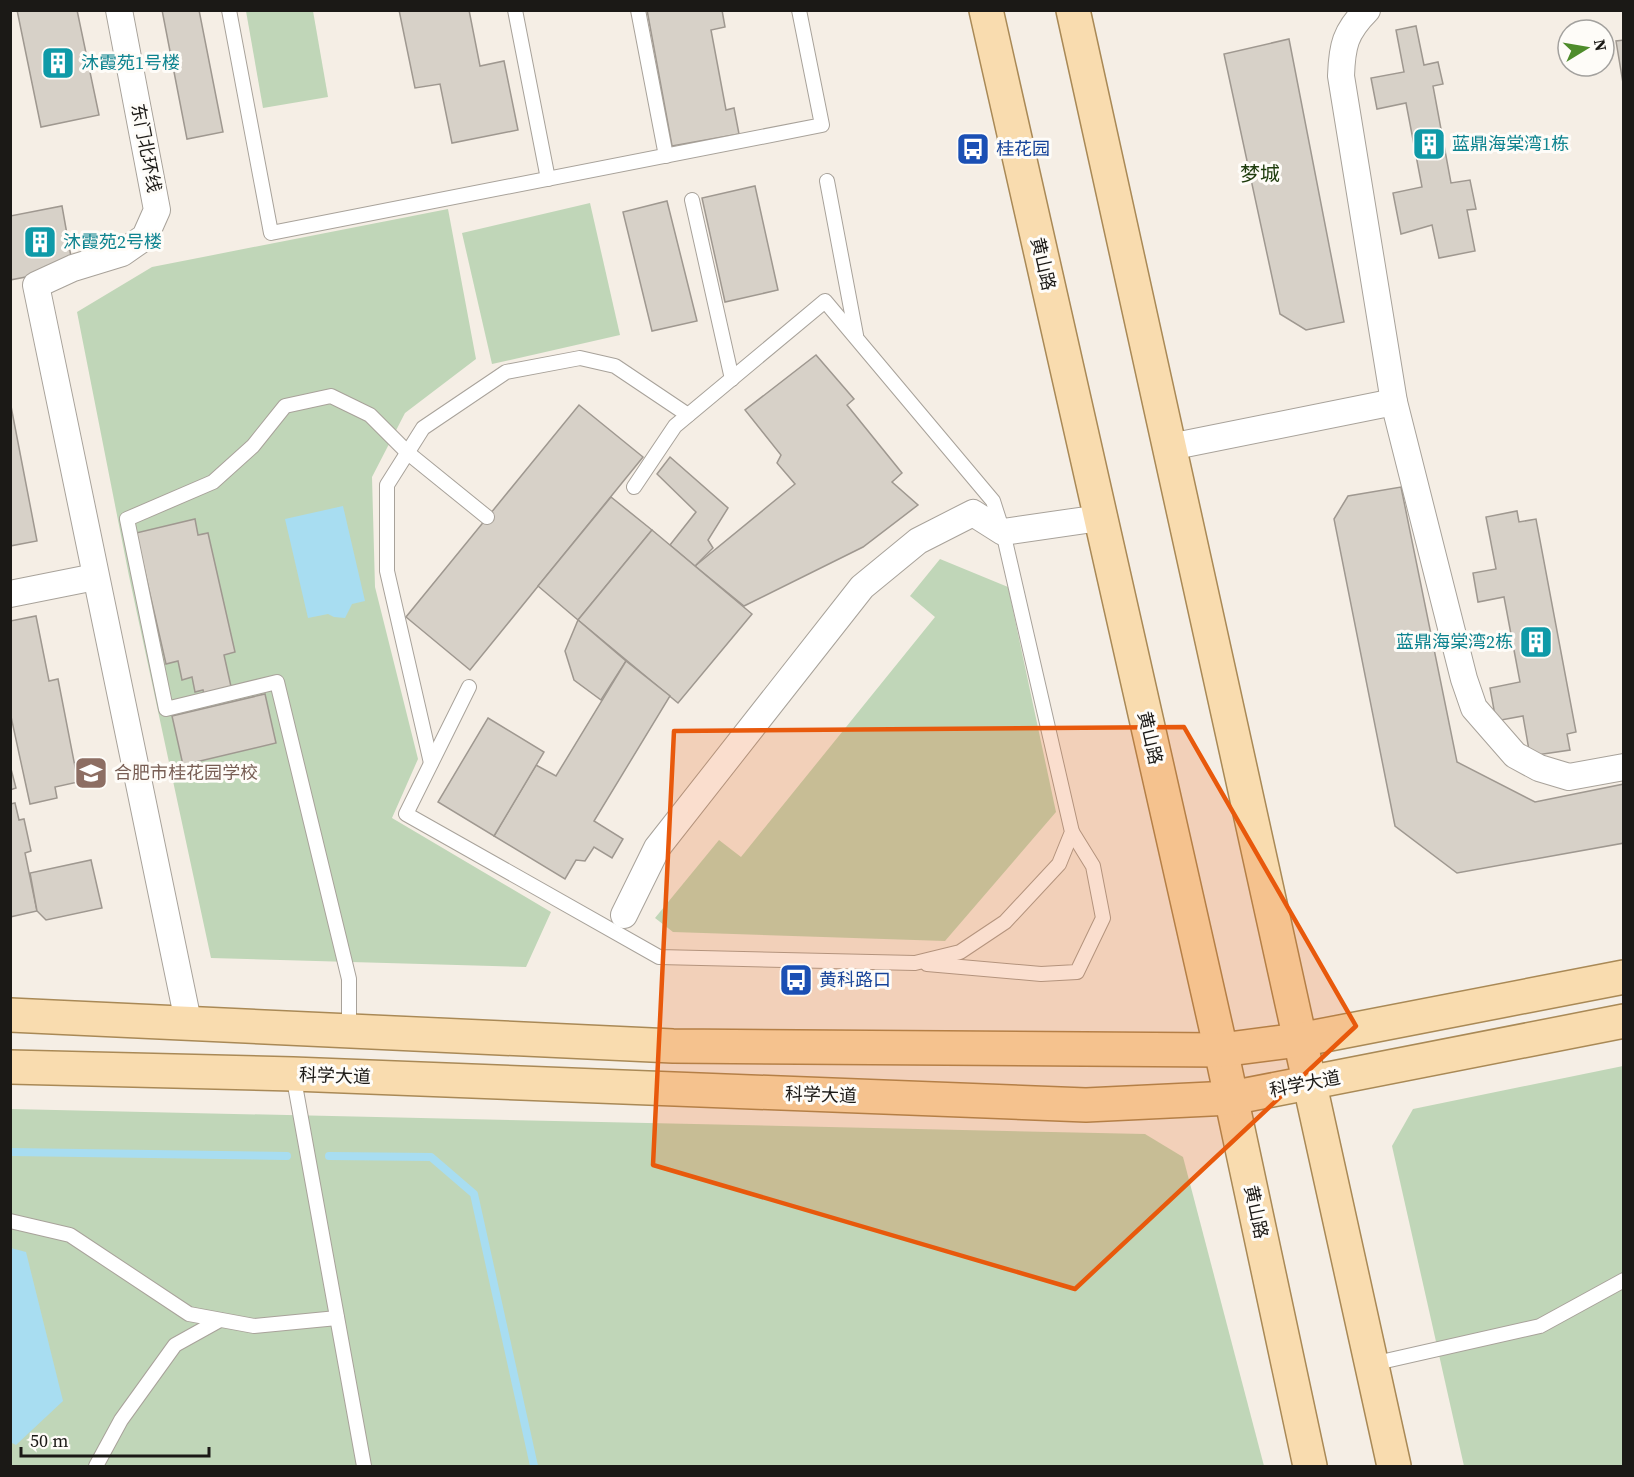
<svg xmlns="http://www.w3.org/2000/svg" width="1634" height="1477" font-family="'Source Serif 4','Noto Sans SC',serif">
	<rect width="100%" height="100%" fill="#f5eee5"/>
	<g fill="#c0d6b8">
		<polygon points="246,11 313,11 328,97 263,108"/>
		<polygon points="590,203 620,335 492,364 462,233"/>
		<polygon points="448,209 476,359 405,413 372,477 375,587 418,759 392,818 551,912 526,967 211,958 129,576 77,312 152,267"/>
		<polygon points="940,559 1008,587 1056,812 945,941 673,932 655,918 719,840 741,857 935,617 910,596"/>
		<polygon points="1623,1066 1623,1466 1464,1466 1392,1146 1413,1109"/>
		<polygon points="11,1109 1145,1134 1183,1157 1264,1466 11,1466"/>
	</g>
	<g fill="#a8ddf1">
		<polygon points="343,506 365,601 352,604 345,618 334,617 328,614 308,618 285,519"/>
		<polygon points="11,1248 26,1252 63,1401 16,1445 10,1442"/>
	</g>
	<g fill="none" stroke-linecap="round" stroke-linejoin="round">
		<g stroke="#a8ddf1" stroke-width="8">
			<polyline points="10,1152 287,1156"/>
			<polyline points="329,1156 431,1157 474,1194 534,1466"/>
		</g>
	</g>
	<g fill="#d7d1c8" stroke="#9f9890" stroke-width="1.5">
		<polygon points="17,10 77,10 99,115 41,127"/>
		<polygon points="162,10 199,10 223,132 187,139"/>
		<polygon points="399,10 469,10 480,66 504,61 518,130 452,143 440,84 415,88"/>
		<polygon points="647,10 722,10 725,27 711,30 726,110 734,108 739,134 672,146"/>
		<polygon points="1416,26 1424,65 1438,62 1443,84 1433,86 1451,183 1470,180 1476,209 1467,210 1475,251 1439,258 1432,225 1401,234 1393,193 1422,187 1406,103 1377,109 1371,78 1404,72 1396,30"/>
		<polygon points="1289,39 1344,322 1306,330 1280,314 1224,54"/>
		<polygon points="1624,40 1624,83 1623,83 1616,41"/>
		<polygon points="755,186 778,290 725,302 702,198"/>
		<polygon points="667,201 697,321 652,331 623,212"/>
		<polygon points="62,206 73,268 10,280 10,216"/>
		<polygon points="816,355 854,399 847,405 902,473 892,482 918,505 863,547 744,606 695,566 795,484 777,463 781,455 745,410"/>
		<polygon points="10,401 37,541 10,546"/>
		<polygon points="579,405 643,457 470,670 406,617"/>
		<polygon points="670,457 728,508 708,540 713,548 695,566 670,545 696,512 657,474"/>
		<polygon points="1401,487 1457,762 1535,802 1624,784 1624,843 1457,873 1395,826 1334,519 1348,496"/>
		<polygon points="611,497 652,530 578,620 538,586"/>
		<polygon points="1517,511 1519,522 1536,519 1576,732 1567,734 1570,750 1530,756 1523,716 1496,721 1490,688 1520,682 1504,597 1478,602 1473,573 1496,569 1486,517"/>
		<polygon points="195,519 198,535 208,533 235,652 224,655 232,691 205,698 203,690 195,692 192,677 182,680 178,661 166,664 136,533"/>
		<polygon points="652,530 752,614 678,703 578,620"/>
		<polygon points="36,616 49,681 58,679 78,782 55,787 57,798 30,804 10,712 10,621"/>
		<polygon points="578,620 626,661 601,700 574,680 565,651"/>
		<polygon points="626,661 670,696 594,821 623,839 612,858 594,847 585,861 576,860 565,879 494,836 536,765 556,776"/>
		<polygon points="265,694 276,743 183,765 172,716"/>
		<polygon points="488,718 544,752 494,836 438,802"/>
		<polygon points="10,765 16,788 10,790"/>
		<polygon points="15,803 19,820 24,819 31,851 25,853 37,911 10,917 10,804"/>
		<polygon points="91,860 102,908 46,920 37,911 30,873"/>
	</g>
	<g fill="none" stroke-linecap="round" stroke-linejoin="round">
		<defs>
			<g id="lane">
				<polyline points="229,10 271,233 822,125 799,10"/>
				<polyline points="515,10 548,179"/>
				<polyline points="638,10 666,156"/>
				<polyline points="827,181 856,335"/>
				<polyline points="692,200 732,379"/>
				<polyline points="469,687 406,814 659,957 915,963 960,952 1005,922 1059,864 1072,832 1003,532 993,501 825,301 675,426 634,487"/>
				<polyline points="431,763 387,571 387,485 423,428 506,372 580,358 615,366 688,415"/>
				<polyline points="927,964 1041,974 1077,972 1103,918 1093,866 1072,832"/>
				<polyline points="349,1030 349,979 277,682 166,709 127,519 213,482 253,446 285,406 331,396 370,415 408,453 487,517"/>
				<polyline points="293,1074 364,1466"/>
				<polyline points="10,1221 70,1235 189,1314 254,1326 337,1318"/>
				<polyline points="1372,1364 1540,1326 1624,1280"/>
				<polyline points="96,1466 121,1420 175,1345 220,1320"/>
			</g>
			<g id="street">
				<polyline points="119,10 157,210 145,237 122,253 73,268 36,285 188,1021"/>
				<path d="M1367 10C1345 32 1342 46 1341 76L1394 402 1464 679 1474 708 1515 755 1539 768 1569 777 1624 767"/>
				<polyline points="1170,447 1394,402"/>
				<polyline points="10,594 95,577"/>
				<polyline points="624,915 657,848 862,587 918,541 973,513 1003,532 1100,518"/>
			</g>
			<g id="primary">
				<polyline points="986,10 1221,1050 1310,1466"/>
				<polyline points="1073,10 1394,1466"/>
				<polyline points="10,1015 673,1046 1221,1050 1299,1040 1624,977"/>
				<polyline points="10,1067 293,1074 1086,1105 1231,1098 1624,1021"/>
			</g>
		</defs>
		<use href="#lane" stroke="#a8a29a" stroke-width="16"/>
		<use href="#street" stroke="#a8a29a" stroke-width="28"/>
		<use href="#primary" stroke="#a98956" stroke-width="36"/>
		<use href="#lane" stroke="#fff" stroke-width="14"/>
		<use href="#street" stroke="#fff" stroke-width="26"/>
		<use href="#primary" stroke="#f9dcaf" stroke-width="33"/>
	</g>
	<path fill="#e8590c" fill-opacity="0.2" stroke="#e8590c" stroke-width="4.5" stroke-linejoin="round" d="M1184 727 1356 1026 1075 1289 653 1165 674 731Z"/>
	<defs>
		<symbol id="building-square" viewBox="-11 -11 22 22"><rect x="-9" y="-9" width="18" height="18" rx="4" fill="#0f9aa8" stroke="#fefcf8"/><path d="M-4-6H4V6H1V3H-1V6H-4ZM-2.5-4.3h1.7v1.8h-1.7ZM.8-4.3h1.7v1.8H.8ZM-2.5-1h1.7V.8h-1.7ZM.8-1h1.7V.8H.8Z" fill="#fff"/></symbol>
		<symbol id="bus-square" viewBox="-11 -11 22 22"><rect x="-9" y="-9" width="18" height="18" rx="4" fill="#1a4fb4" stroke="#fefcf8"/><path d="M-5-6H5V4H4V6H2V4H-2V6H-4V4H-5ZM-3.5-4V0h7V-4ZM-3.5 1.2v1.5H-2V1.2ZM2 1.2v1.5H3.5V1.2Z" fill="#fff"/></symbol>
		<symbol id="school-square" viewBox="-11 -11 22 22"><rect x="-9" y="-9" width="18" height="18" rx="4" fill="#8d6e63" stroke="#fefcf8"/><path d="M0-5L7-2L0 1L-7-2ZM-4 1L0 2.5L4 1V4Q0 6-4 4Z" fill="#fff"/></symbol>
	</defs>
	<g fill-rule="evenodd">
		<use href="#building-square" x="39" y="44" width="38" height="38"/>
		<use href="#building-square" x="1410" y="125" width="38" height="38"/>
		<use href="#bus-square" x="954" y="130" width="38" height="38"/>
		<use href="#building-square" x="21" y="223" width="38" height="38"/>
		<use href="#building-square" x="1517" y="623" width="38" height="38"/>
		<use href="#school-square" x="72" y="754" width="38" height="38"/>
		<use href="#bus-square" x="777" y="961" width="38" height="38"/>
	</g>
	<g text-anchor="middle" stroke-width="6" stroke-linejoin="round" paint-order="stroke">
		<g font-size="18" fill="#0d838f" stroke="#fefcf8" text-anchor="start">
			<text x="81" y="69">沐霞苑1号楼</text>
			<text x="1452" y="150">蓝鼎海棠湾1栋</text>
			<text x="63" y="248">沐霞苑2号楼</text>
			<text x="1513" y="648" text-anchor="end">蓝鼎海棠湾2栋</text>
		</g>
		<g font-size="18" fill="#1b1916" stroke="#fefcf8">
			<text transform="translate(146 148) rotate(79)" y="6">东门北环线</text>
			<text transform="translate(1043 264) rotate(77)" y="6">黄山路</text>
			<text transform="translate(1150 738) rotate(77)" y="6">黄山路</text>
			<text transform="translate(335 1076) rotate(2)" y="6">科学大道</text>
			<text transform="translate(1305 1084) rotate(-11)" y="6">科学大道</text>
			<text transform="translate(821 1095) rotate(2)" y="6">科学大道</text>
			<text transform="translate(1256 1212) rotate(78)" y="6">黄山路</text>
		</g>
		<g font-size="18" fill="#164399" stroke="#fefcf8" text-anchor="start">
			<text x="996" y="155">桂花园</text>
			<text x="819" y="986">黄科路口</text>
		</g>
		<g font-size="18" fill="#785e54" stroke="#fefcf8" text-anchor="start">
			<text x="114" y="779">合肥市桂花园学校</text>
		</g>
		<g font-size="20" fill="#1e3c0d" stroke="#fefcf8">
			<text x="1260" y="181">梦城</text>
		</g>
	</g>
	<rect width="1634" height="1477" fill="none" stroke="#1b1916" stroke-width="24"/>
	<g transform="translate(1586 48) rotate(79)"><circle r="28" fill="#fefcf8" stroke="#a3a19e" stroke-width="1.5"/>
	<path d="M0-4.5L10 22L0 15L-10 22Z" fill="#4e8c2b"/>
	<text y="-9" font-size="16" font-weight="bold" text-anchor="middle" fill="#1b1916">N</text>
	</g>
	<path d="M21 1447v9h188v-9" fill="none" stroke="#1b1916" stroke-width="3"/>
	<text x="30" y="1447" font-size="18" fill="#1b1916" stroke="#fefcf8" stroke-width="4.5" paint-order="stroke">50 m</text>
</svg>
